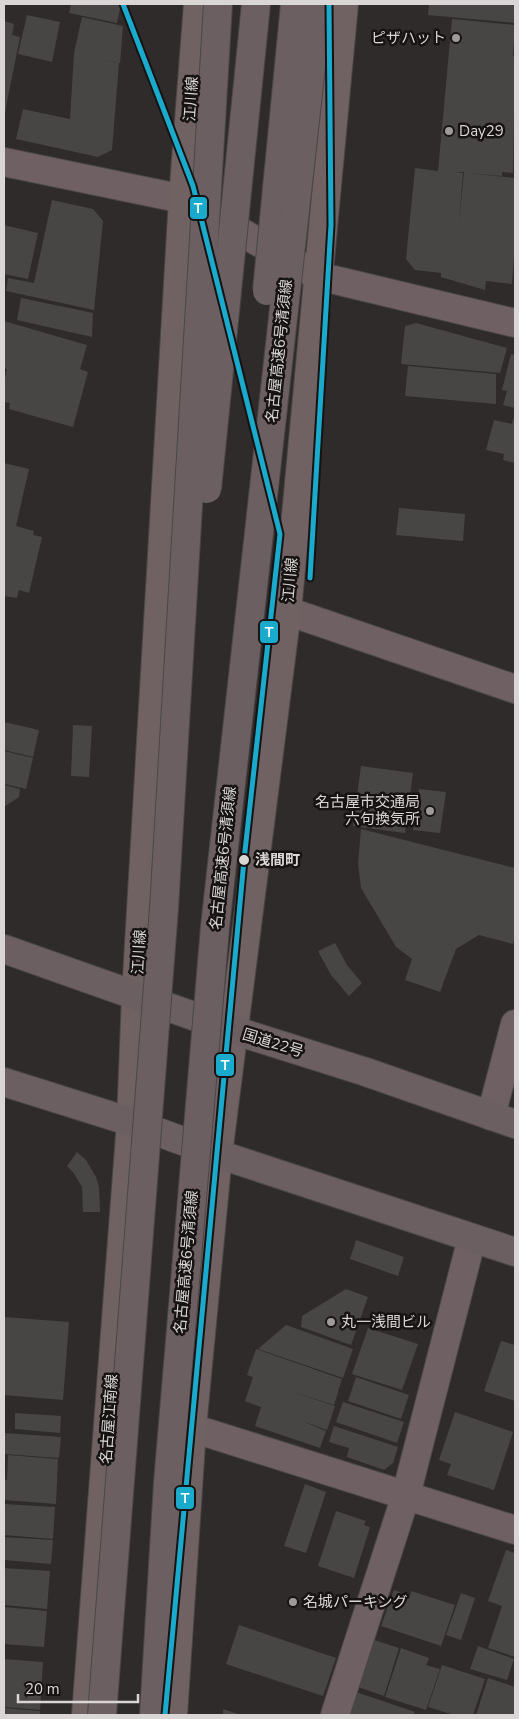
<svg xmlns="http://www.w3.org/2000/svg" width="519" height="1719" font-family="'Nunito Sans','Noto Sans JP',sans-serif">
	<rect width="100%" height="100%" fill="#302b2b"/>
	<g fill="#484545" fill-rule="evenodd">
		<polygon points="71,4 121,4 117,23 69,13"/>
		<polygon points="429,4 515,4 515,23 428,15"/>
		<polygon points="27,15 60,22 52,62 18,54"/>
		<polygon points="82,17 123,26 120,63 94,58 119,63 112,150 98,157 16,139 23,109 70,119 74,53"/>
		<path d="M452 19 515 25 513 56 515 57 513 173 502 172V176L467 173 515 178V245L512 284 486 281 485 290 441 277V273L415 270 406 259 415 168 438 171ZM455 172H464L459 223 463 173Z"/>
		<polygon points="4,21 14,24 12,35 20,37 5,112"/>
		<polygon points="52,200 93,209 103,221 94,310 6,291 8,278 34,283"/>
		<polygon points="4,225 38,233 28,279 4,274"/>
		<polygon points="21,298 93,313 92,337 17,320"/>
		<polygon points="4,321 87,345 80,369 88,372 73,427 9,409 10,403 4,402 4,381 7,369 4,368"/>
		<polygon points="416,323 507,348 500,373 401,364 405,326"/>
		<polygon points="511,354 515,355 515,408 503,405 507,391 502,390"/>
		<polygon points="408,366 496,374 496,404 405,396"/>
		<polygon points="513,419 515,419 515,463 503,460 504,454 486,450 494,420 512,424"/>
		<polygon points="4,463 29,469 16,526 34,531 33,535 42,537 29,593 19,590 17,598 4,596"/>
		<polygon points="399,508 465,514 463,541 396,535"/>
		<polygon points="4,722 39,730 33,757 4,750"/>
		<polygon points="73,725 92,726 89,777 71,776"/>
		<polygon points="4,751 33,758 26,789 4,784"/>
		<polygon points="361,766 413,773 405,833 353,826"/>
		<polygon points="4,785 20,789 19,797 4,807"/>
		<polygon points="419,789 446,792 440,833 413,830"/>
		<polygon points="361,829 515,868 515,936 513,944 479,935 456,949 440,992 405,980 412,959 396,947 361,888 358,863"/>
		<polygon points="335,943 347,965 362,983 349,996 331,975 318,951"/>
		<polygon points="77,1152 86,1160 96,1177 99,1187 100,1212 83,1212 82,1187 73,1172 67,1166"/>
		<polygon points="356,1240 404,1257 398,1276 350,1259"/>
		<polygon points="346,1289 368,1297 351,1345 301,1327 302,1316"/>
		<polygon points="4,1317 69,1322 63,1400 4,1395"/>
		<polygon points="286,1325 353,1349 343,1378 258,1349"/>
		<polygon points="368,1328 418,1344 402,1390 352,1374"/>
		<polygon points="501,1341 515,1345 515,1401 484,1391"/>
		<polygon points="256,1349 342,1379 334,1405 287,1390 335,1406 327,1430 302,1421 326,1431 320,1448 255,1426 261,1407 245,1401 253,1377 247,1375"/>
		<polygon points="356,1377 409,1395 401,1419 348,1401"/>
		<polygon points="343,1402 404,1422 397,1443 336,1422"/>
		<polygon points="455,1412 513,1432 494,1490 447,1475 451,1464 439,1460"/>
		<polygon points="15,1413 61,1416 60,1433 15,1429"/>
		<polygon points="334,1426 398,1447 393,1463 384,1470 347,1457 349,1448 329,1442"/>
		<polygon points="4,1433 61,1437 59,1458 4,1454"/>
		<polygon points="8,1455 58,1459 56,1504 4,1500 4,1479 7,1480"/>
		<polygon points="305,1484 326,1492 306,1553 284,1546"/>
		<polygon points="4,1504 55,1507 53,1539 4,1535"/>
		<polygon points="336,1511 366,1521 364,1525 370,1527 354,1578 318,1566"/>
		<polygon points="4,1537 53,1540 51,1564 4,1560"/>
		<polygon points="506,1550 515,1553 515,1657 488,1648 502,1606 488,1601"/>
		<polygon points="4,1568 50,1571 47,1609 4,1605"/>
		<polygon points="394,1590 410,1596 411,1591 455,1605 441,1646 381,1626"/>
		<polygon points="461,1593 475,1598 461,1640 446,1635"/>
		<polygon points="4,1607 47,1611 44,1647 4,1644"/>
		<polygon points="239,1625 336,1658 323,1696 226,1664"/>
		<polygon points="374,1640 399,1648 384,1696 358,1687"/>
		<polygon points="478,1646 514,1659 507,1680 470,1669"/>
		<polygon points="401,1648 429,1658 426,1665 440,1669 426,1710 385,1697"/>
		<polygon points="4,1659 43,1662 40,1710 4,1707"/>
		<polygon points="442,1665 485,1679 473,1715 454,1715 428,1707"/>
		<polygon points="488,1678 515,1687 515,1715 476,1715"/>
		<polygon points="356,1692 415,1712 413,1715 348,1715"/>
		<polygon points="4,1708 40,1711 40,1715 4,1715"/>
		<polygon points="223,1709 241,1715 223,1715"/>
	</g>
	<g fill="none" stroke-linecap="round" stroke-linejoin="round">
		<defs>
			<g id="minor">
				<polyline points="4,162 183,199 318,276 515,323"/>
				<polyline points="287,611 515,689"/>
				<polyline points="491,1116 515,1024"/>
				<polyline points="192,1428 515,1530"/>
				<polyline points="335,1715 406,1495 472,1238"/>
			</g>
			<g id="major">
				<polyline points="86,1715 131,1122 136,995 183,199 198,4"/>
				<polyline points="173,1715 192,1428 218,1154 287,611 344,4"/>
			</g>
			<g id="highway">
				<polyline points="4,949 233,1030 366,1072 515,1124"/>
				<polyline points="4,1082 131,1122 218,1154 515,1252"/>
			</g>
		</defs>
		<use href="#minor" stroke="#4b4747" stroke-width="30"/>
		<use href="#major" stroke="#4b4747" stroke-width="30"/>
		<use href="#highway" stroke="#4b4747" stroke-width="30"/>
		<use href="#minor" stroke="#6f6163" stroke-width="28"/>
		<use href="#major" stroke="#706263" stroke-width="28"/>
		<use href="#highway" stroke="#6c5f61" stroke-width="28"/>
		<defs>
			<g id="highway-bridge">
				<polyline points="267,291 295,4"/>
				<polyline points="207,489 256,4"/>
				<polyline points="102,1715 164,908 218,4"/>
				<polyline points="154,1715 168,1483 215,927 318,4"/>
			</g>
		</defs>
		<use href="#highway-bridge" stroke="#4b4747" stroke-width="30" stroke-linecap="butt"/>
		<use href="#highway-bridge" stroke="#6c5f61" stroke-width="28"/>
		<defs>
			<g id="metro-1">
				<polyline points="123,4 193,186 280,534 244,860 165,1715"/>
				<polyline points="310,578 331,225 329,4"/>
			</g>
		</defs>
		<use href="#metro-1" stroke="#171313" stroke-width="9"/>
		<use href="#metro-1" stroke="#1aaacc" stroke-width="5"/>
	</g>
	<g fill="#9f9a9a" stroke="#171313" stroke-width="2">
		<circle cx="456" cy="38" r="5"/>
		<circle cx="449" cy="131" r="5"/>
		<circle cx="430" cy="811" r="5"/>
		<circle cx="331" cy="1322" r="5"/>
		<circle cx="293" cy="1602" r="5"/>
	</g>
	<circle fill="#dbd6d6" stroke="#171313" stroke-width="2" cx="244" cy="860" r="6"/>
	<g text-anchor="middle" stroke-width="5" stroke-linejoin="round" paint-order="stroke">
		<g font-size="15" fill="#dbd6d6" stroke="#171313" text-anchor="start">
			<text x="446" y="43" text-anchor="end">ピザハット</text>
			<text x="459" y="136">Day29</text>
			<text x="420" y="807" text-anchor="end">名古屋市交通局<tspan x="420" dy="17">六句換気所</tspan></text>
			<text x="341" y="1327">丸一浅間ビル</text>
			<text x="303" y="1607">名城パーキング</text>
		</g>
		<g font-size="15" fill="#dbd6d6" stroke="#171313">
			<text transform="translate(191 99) rotate(-86)" y="5">江川線</text>
			<text transform="translate(279 351) rotate(-84)" y="5">名古屋高速6号清須線</text>
			<text transform="translate(290 580) rotate(-85)" y="5">江川線</text>
			<text transform="translate(223 858) rotate(-84)" y="5">名古屋高速6号清須線</text>
			<text transform="translate(139 952) rotate(-87)" y="5">江川線</text>
			<text transform="translate(273 1043) rotate(17)" y="5">国道22号</text>
			<text transform="translate(186 1262) rotate(-85)" y="5">名古屋高速6号清須線</text>
			<text transform="translate(109 1419) rotate(-86)" y="5">名古屋江南線</text>
		</g>
		<g font-size="15" font-weight="bold" fill="#dbd6d6" stroke="#171313" text-anchor="start">
			<text x="255" y="865">浅間町</text>
		</g>
	</g>
	<g stroke="#171313" stroke-width="2">
		<rect x="189" y="196" width="19" height="24" rx="5" fill="#1aaacc"/>
		<rect x="259" y="620" width="20" height="24" rx="5" fill="#1aaacc"/>
		<rect x="215" y="1053" width="20" height="24" rx="5" fill="#1aaacc"/>
		<rect x="175" y="1486" width="20" height="24" rx="5" fill="#1aaacc"/>
	</g>
	<g font-size="14" text-anchor="middle" font-weight="bold" fill="#fff">
		<text x="198" y="213">T</text>
		<text x="269" y="637">T</text>
		<text x="225" y="1070">T</text>
		<text x="185" y="1503">T</text>
	</g>
	<rect width="519" height="1719" fill="none" stroke="#dbd6d6" stroke-width="10"/>
	<path d="M18 1694v8h120v-8" fill="none" stroke="#dbd6d6" stroke-width="2.5"/>
	<text x="25" y="1694" font-size="15" fill="#dbd6d6" stroke="#171313" stroke-width="4" paint-order="stroke">20 m</text>
</svg>
